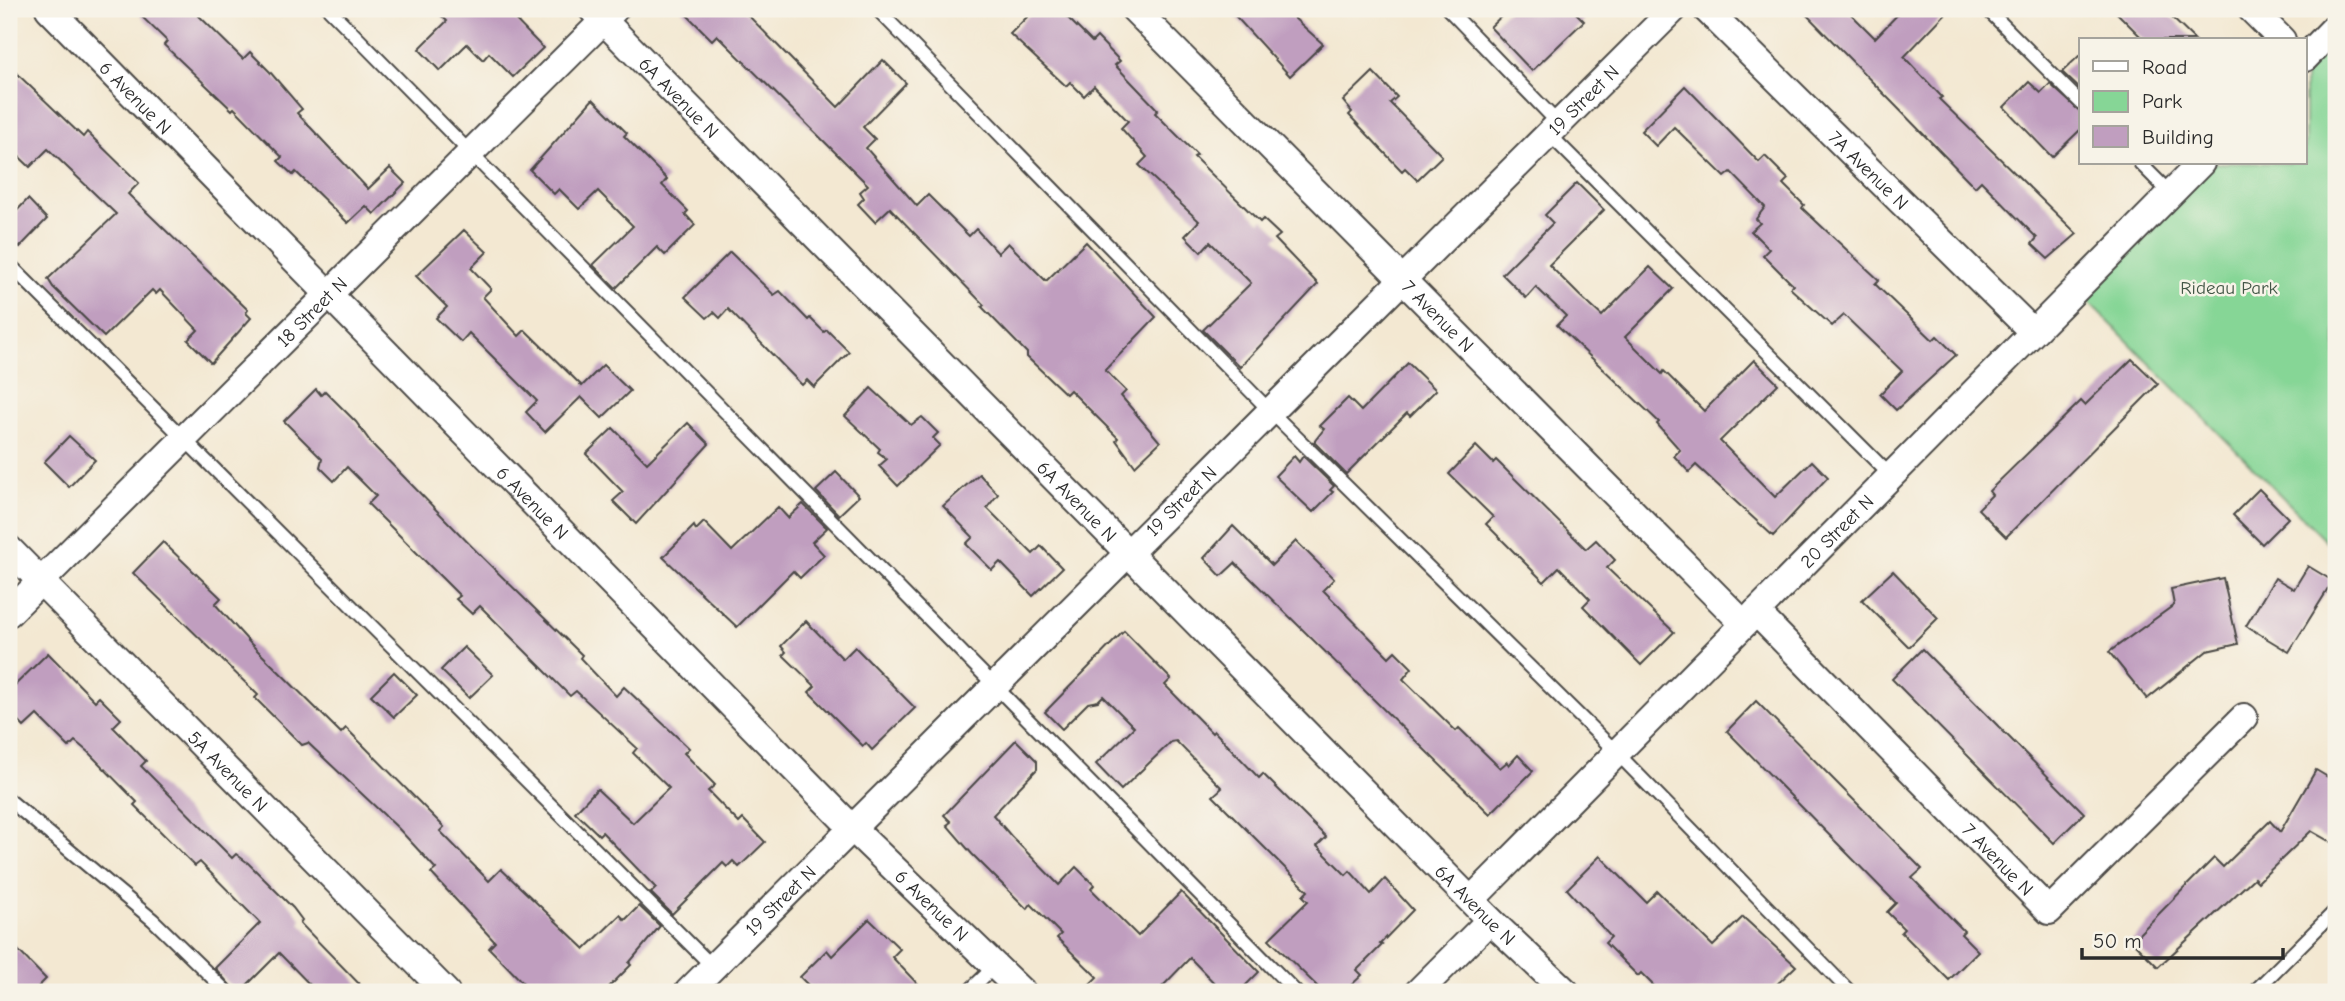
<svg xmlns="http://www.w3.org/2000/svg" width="2345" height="1001" font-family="'Comic Neue',sans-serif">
	<rect width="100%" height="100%" fill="#f7f3e8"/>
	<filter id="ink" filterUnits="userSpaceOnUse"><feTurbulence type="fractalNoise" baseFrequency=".0143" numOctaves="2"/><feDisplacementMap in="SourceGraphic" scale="14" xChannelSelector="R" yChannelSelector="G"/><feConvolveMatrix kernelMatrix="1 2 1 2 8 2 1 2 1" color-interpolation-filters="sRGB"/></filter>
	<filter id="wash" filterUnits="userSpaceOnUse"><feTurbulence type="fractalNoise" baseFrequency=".00686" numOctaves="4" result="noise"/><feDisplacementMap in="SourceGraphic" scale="28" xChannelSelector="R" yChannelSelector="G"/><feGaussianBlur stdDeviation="1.57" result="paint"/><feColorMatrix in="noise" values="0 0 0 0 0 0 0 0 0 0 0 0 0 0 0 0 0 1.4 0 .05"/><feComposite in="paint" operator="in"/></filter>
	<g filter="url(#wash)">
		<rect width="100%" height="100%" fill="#f3e8d2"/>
		<polygon fill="#86d696" stroke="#588060" stroke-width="2" points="2336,26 2336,551 2076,289 2201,163 2305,163 2305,58"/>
		<g id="blocks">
			<g fill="#c09ebf">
				<polygon points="134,9 192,9 243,59 250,52 270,72 302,109 297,113 368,189 390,168 405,183 374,214 366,206 348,223 296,172 293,175 278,161 282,157 234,108 232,110 164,45 167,41"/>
				<polygon points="434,9 505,9 543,48 513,77 489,53 483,60 467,44 440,71 419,49 447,21"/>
				<polygon points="681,9 742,9 838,107 883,60 906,83 863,127 875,139 866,148 917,206 928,195 969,236 976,229 998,253 1008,243 1046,281 1086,242 1156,317 1105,370 1126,391 1121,396 1160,442 1135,466 1116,440 1118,438 1070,390 1066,394 1027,357 1027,353 982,307 984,305 890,208 875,222 858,204 864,198 860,192 868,185 717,35 712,40"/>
				<polygon points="1035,9 1059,9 1092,42 1097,37 1120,61 1115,65 1158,110 1155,113 1197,155 1194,157 1260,222 1263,219 1280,235 1275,239 1318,284 1240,367 1203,330 1251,283 1210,242 1201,252 1185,236 1199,221 1139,165 1147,157 1121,128 1128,121 1094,86 1084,96 1070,82 1066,86 1010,34"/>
				<polygon points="1229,9 1284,9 1323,44 1290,76"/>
				<polygon points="1509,9 1572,9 1584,21 1532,71 1490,27"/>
				<polygon points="1801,9 1846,9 1875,38 1903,9 1950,9 1904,57 1942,97 1939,99 2077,234 2048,259 2032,244 2037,238 1981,181 1975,187"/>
				<polygon points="2113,9 2163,9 2195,40 2144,40"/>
				<polygon points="2081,54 2081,90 2062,72"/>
				<polygon points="9,66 83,137 87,132 139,183 128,194 248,310 246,313 251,318 211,363 188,340 198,330 160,290 156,294 152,290 104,337 53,287 48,279 116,214 48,149 30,167 9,147"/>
				<polygon points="1373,72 1397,97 1390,103 1442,156 1417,180 1405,168 1402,171 1383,151 1349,115 1352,112 1343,101"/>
				<polygon points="2029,82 2041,93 2050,84 2081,112 2081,129 2052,157 2004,107"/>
				<polygon points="1685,86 1759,162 1765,156 1788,179 1783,184 1804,205 1802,208 1879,280 1875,284 1933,340 1937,336 1956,355 1896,410 1880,394 1902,371 1844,315 1832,326 1790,288 1793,285 1763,255 1769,249 1751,231 1760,223 1756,219 1765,207 1731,172 1725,177 1674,127 1656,146 1641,131"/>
				<polygon points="593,99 627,133 624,136 667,179 662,185 688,211 685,214 695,225 665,255 657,247 616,288 593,265 633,226 598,191 579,209 559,189 554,194 530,170"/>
				<polygon points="1577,183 1604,210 1549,265 1580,296 1602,316 1650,267 1673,289 1625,337 1662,374 1664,371 1704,411 1754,360 1778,384 1720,441 1775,497 1812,461 1828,477 1773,536 1696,465 1689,472 1674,456 1680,450 1657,424 1659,422 1557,325 1566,316 1536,287 1526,298 1502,274 1553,223 1545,215"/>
				<polygon points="28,199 47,219 20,247 9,236 9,219"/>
				<polygon points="464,230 487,252 471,268 491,289 483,297 519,336 525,330 582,386 603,365 630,391 602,418 581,397 545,432 526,412 537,401 469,333 461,342 436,318 447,307 416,276"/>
				<polygon points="730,252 774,295 780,291 808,320 810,318 824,332 827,330 849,352 814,387 807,380 802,385 728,309 720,318 714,312 707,318 685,297"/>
				<polygon points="2132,359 2158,384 2006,537 1978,509 1992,495 1989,491 2081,401 2085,405"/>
				<polygon points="1408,363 1436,390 1410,416 1407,413 1346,474 1314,442 1324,429 1320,426 1348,398 1361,411"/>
				<polygon points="871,388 911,425 922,417 938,433 933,438 940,445 898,486 879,466 887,459 878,452 880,449 845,416"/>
				<polygon points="316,389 321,395 325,391 356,422 372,444 483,558 582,655 580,658 616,696 624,687 689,748 684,753 715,785 708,791 739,823 743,819 765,842 739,867 733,861 727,867 723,863 672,914 651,893 656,888 602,832 599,835 575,812 597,789 633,823 669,788 633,753 637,748 576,691 570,696 480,606 472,614 456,599 460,596 368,504 376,496 347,467 334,481 320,467 322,459 284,421"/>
				<polygon points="688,423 709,444 636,524 613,501 623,492 586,454 613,428 647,463"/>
				<polygon points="69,436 95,460 69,487 44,462"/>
				<polygon points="1476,446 1493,463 1496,460 1586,549 1596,540 1615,560 1607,568 1674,632 1641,665 1583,606 1590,599 1559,567 1544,582 1486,524 1493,517 1449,474"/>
				<polygon points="1294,456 1299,462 1303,456 1334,486 1330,490 1333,492 1313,512 1275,476"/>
				<polygon points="836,472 859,496 839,515 816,491"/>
				<polygon points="979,474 998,494 987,508 1033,554 1041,546 1062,568 1033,596 1000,562 992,570 966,544 973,537 943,506"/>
				<polygon points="2259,489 2288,518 2262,544 2233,515"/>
				<polygon points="803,504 827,528 812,542 824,555 800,578 793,571 737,627 663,557 694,526 696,530 704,522 732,551 778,507 788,518"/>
				<polygon points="1233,526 1272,565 1296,541 1334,579 1323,590 1389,657 1395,651 1412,668 1403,679 1456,731 1459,728 1500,768 1507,762 1509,765 1518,755 1533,771 1490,814 1235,563 1221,576 1204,558"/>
				<polygon points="163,542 221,598 215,604 251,644 341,733 346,728 444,827 440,831 489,881 501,869 585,949 620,915 625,920 639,906 660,926 629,963 631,965 604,992 532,992 489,948 495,942 431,873 436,869 398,828 308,743 302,745 255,698 258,695 133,573"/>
				<polygon points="2308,566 2333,581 2289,652 2246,626 2275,578 2294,589"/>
				<polygon points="1893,571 1938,618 1909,647 1862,600"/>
				<polygon points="2223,578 2238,644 2207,651 2147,699 2109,652 2174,605 2171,589"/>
				<polygon points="806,621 843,659 855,647 915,708 872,750 866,743 863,746 809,692 815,686 783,655 786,652 781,646"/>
				<polygon points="1124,631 1171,679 1165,685 1212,733 1214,731 1259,778 1263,774 1326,837 1317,846 1346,875 1350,871 1371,894 1385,879 1413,910 1380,944 1382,945 1357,970 1362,975 1344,992 1323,992 1269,939 1308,901 1303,896 1308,891 1213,796 1222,788 1176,741 1171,742 1121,790 1096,764 1134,727 1103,696 1098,701 1088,703 1062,729 1045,712"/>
				<polygon points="464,647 493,675 469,698 441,670"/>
				<polygon points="1922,649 2084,813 2054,843 1892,679"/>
				<polygon points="48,653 95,701 99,697 121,719 113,727 146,761 141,766 232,858 236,854 248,863 293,908 302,920 300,923 367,992 317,992 279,953 240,992 236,992 215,968 260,923 200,862 195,866 134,805 137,802 88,752 75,741 69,747 37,715 24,727 9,711 9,691"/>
				<polygon points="394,672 417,695 394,717 371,695"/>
				<polygon points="1756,701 1922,869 1912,878 1964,931 1961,934 1978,951 1949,980 1901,932 1904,929 1887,912 1896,903 1727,731"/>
				<polygon points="1016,740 1037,761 1037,769 993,815 1011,836 1059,885 1076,867 1094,885 1091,889 1138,936 1181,892 1259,972 1239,992 1223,992 1190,958 1157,992 1082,992 1097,977 1057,938 1061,934 1031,904 1027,909 972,854 947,825 951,822 944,815"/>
				<polygon points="2316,770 2336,782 2336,845 2311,831 2258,882 2254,878 2158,967 2132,941 2214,858 2223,867 2270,821 2280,832"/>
				<polygon points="1600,856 1646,902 1657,891 1713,946 1743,917 1796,966 1769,992 1660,992 1641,973 1638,976 1605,943 1611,937 1567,889"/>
				<polygon points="869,919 900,949 892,957 925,992 815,992 800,977 827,950 832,956"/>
				<polygon points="9,941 46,979 33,992 9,992"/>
			</g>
		</g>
	</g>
	<g filter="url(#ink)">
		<use href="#blocks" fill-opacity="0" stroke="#494744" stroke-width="2"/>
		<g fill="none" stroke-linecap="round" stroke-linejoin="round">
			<defs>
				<g id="service">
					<polyline points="329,9 1296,992"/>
					<polyline points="877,9 1270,411 1617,753 1850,992"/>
					<polyline points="1448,9 1558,123"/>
					<polyline points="1987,9 2081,103"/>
					<polyline points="1548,133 1891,476"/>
					<polyline points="2140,163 2171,194"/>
					<polyline points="9,264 713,967"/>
					<polyline points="9,800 153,920 227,992"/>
					<polyline points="968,992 995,966"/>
					<polyline points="2254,992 2336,910"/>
				</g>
				<g id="minor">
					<path id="s1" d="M49 9 852 828 1022 992"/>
					<path id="s2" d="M592 9 1490 920 1566 992"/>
					<path id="s3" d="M1134 9 1744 624"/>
					<path id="s4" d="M1706 9 2033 332"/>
					<polyline points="2251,9 2282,40"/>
					<polyline points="2305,58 2336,26"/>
					<path id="s5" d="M9 549 446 992"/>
					<path id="s6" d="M1756 612 2049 911 2244 717"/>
					<path id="s7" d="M9 613 615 9"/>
					<path id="s8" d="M1472 899 2201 163"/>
					<path id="s9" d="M688 992 1674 9"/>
					<polyline points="1418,992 1490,920"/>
				</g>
			</defs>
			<use href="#service" stroke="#494744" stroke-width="16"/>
			<use href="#minor" stroke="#494744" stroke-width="30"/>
			<use href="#service" stroke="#fff" stroke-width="12"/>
			<use href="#minor" stroke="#fff" stroke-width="26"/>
		</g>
	</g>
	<g text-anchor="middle" stroke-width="5" stroke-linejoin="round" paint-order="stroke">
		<g font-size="19" fill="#2b2b2b" stroke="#f7f3e8">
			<text dy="7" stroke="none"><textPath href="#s1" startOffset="124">6 Avenue N</textPath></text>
			<text dy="7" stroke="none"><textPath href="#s2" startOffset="124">6A Avenue N</textPath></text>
			<text dy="7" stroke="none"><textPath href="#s9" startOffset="1264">19 Street N</textPath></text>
			<text dy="7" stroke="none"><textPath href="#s4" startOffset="229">7A Avenue N</textPath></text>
			<text dy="7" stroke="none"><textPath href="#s7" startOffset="427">18 Street N</textPath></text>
			<text dy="7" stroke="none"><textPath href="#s3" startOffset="432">7 Avenue N</textPath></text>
			<text dy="7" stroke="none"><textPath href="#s9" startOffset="696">19 Street N</textPath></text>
			<text dy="7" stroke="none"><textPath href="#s2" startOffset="691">6A Avenue N</textPath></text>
			<text dy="7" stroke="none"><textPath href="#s1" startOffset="691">6 Avenue N</textPath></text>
			<text dy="7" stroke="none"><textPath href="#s8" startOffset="518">20 Street N</textPath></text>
			<text dy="7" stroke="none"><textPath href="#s5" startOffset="312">5A Avenue N</textPath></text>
			<text dy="7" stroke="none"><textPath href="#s6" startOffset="346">7 Avenue N</textPath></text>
			<text dy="7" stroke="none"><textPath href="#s9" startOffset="130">19 Street N</textPath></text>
			<text dy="7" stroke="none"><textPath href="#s2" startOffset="1258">6A Avenue N</textPath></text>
			<text dy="7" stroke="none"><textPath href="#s1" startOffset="1258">6 Avenue N</textPath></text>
		</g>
		<g font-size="19" fill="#425646" stroke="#f7f3e8">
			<text x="2229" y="294">Rideau Park</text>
		</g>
	</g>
	<rect width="2345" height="1001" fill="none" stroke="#f7f3e8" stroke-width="35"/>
	<rect x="2079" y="38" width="228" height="126" fill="#f7f3e8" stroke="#a5a39c" stroke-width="2"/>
	<rect x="2093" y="61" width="35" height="10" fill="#ffffff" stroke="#a5a39c" stroke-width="2"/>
	<text x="2142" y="74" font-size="21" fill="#2b2b2b">Road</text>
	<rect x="2093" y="91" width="35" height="21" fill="#86d696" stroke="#a5a39c" stroke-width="2"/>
	<text x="2142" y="108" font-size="21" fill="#2b2b2b">Park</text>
	<rect x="2093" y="126" width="35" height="21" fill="#c09ebf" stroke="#a5a39c" stroke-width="2"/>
	<text x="2142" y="144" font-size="21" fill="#2b2b2b">Building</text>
	<path d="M2082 948v10h201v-10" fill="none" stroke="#2b2b2b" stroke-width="3.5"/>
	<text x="2093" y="948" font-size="21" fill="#2b2b2b" stroke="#f7f3e8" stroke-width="5" paint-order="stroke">50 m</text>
</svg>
